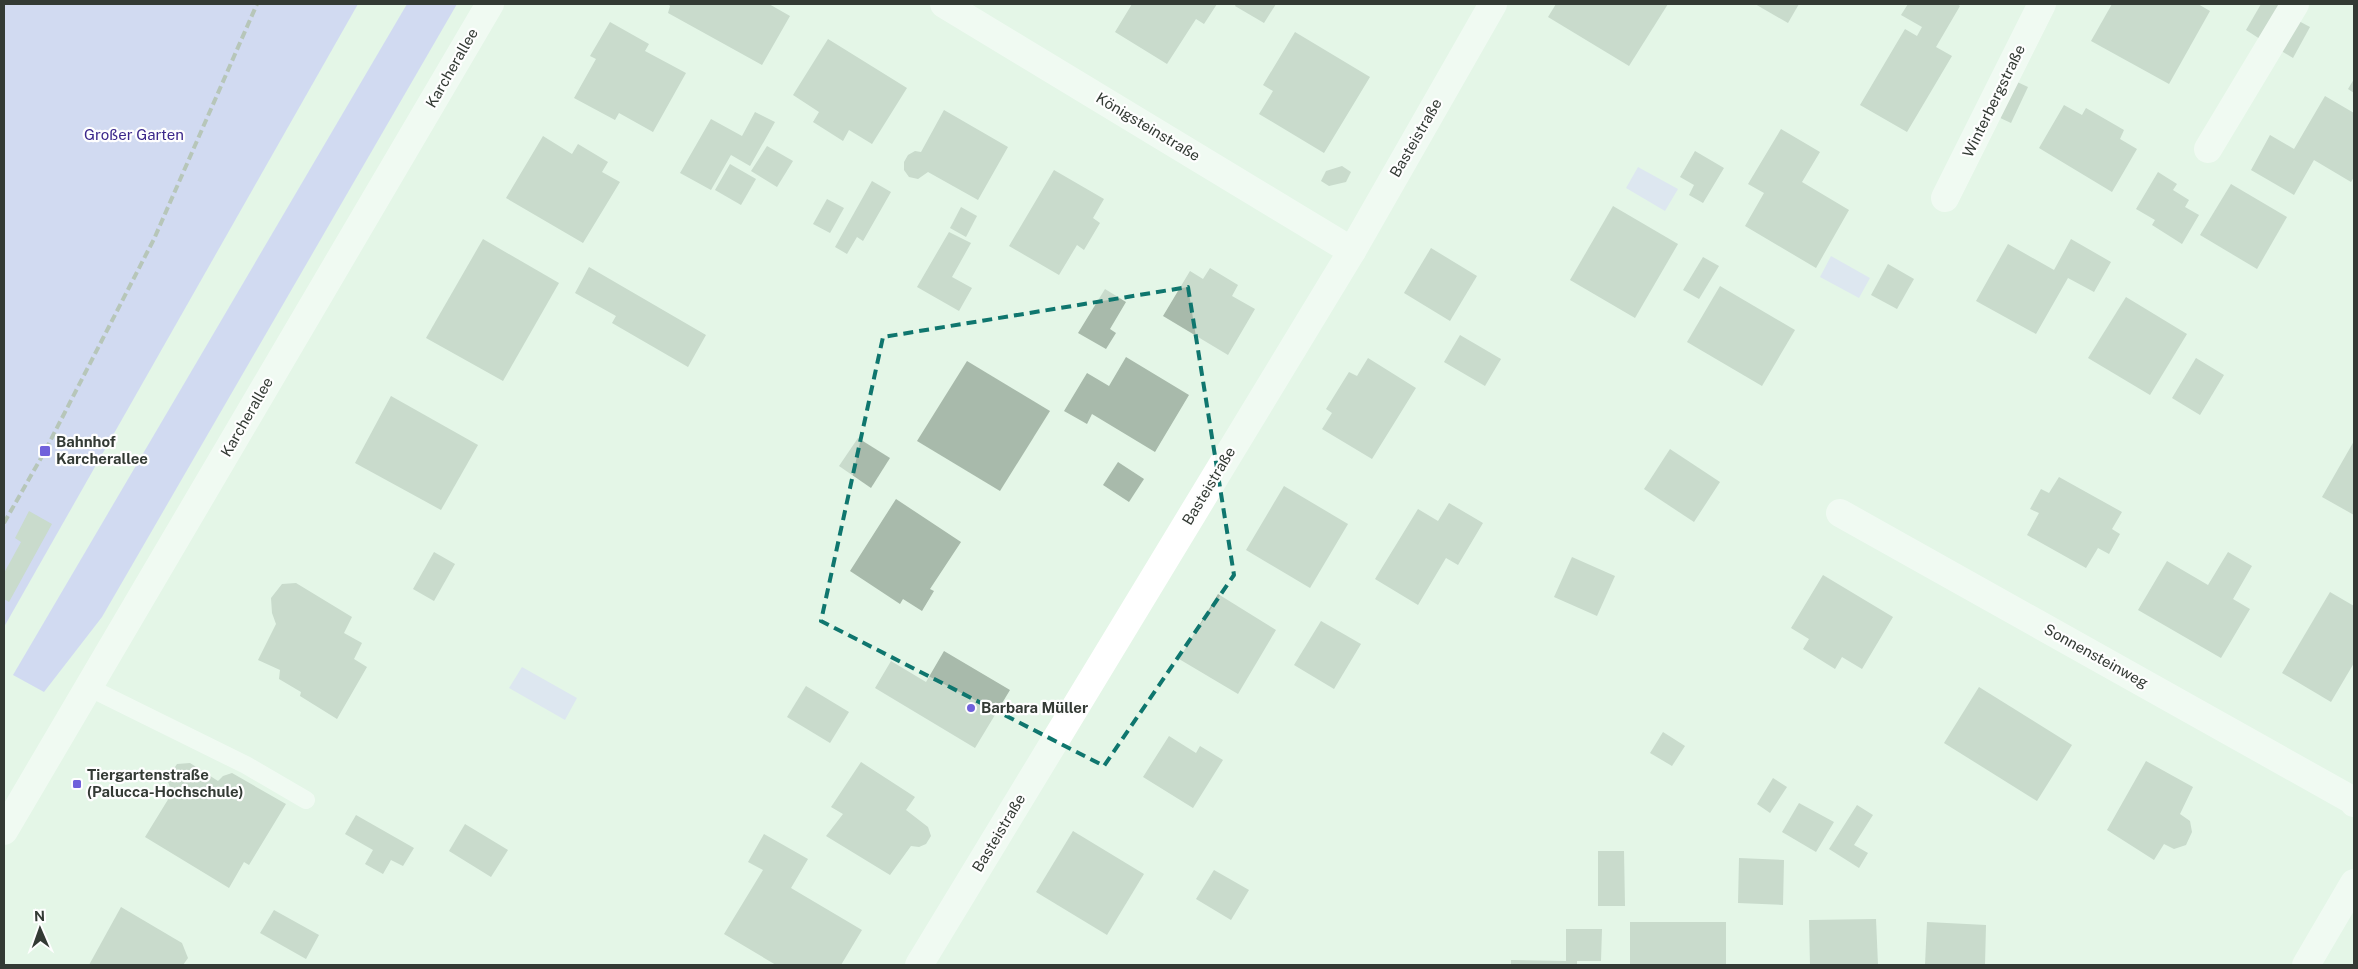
<svg xmlns="http://www.w3.org/2000/svg" width="2358" height="969" font-family="'Public Sans',sans-serif">
	<rect width="100%" height="100%" fill="#e4f6e7"/>
	<g fill="#bab9fd">
		<polygon points="4,4 358,4 4,627"/>
		<polygon points="407,4 457,4 102,617 44,692 13,675"/>
	</g>
	<g fill="#d5d6fa">
		<polygon points="1638,167 1678,189 1665,211 1626,188"/>
		<polygon points="1831,256 1870,278 1859,298 1820,277"/>
		<polygon points="522,667 577,698 565,720 509,688"/>
	</g>
	<g fill="#a8baab">
		<polygon points="668,4 769,4 790,16 762,65 668,13 670,6"/>
		<polygon points="1132,4 1217,4 1204,24 1196,19 1167,64 1115,32"/>
		<polygon points="1236,4 1276,4 1264,23 1235,6"/>
		<polygon points="1556,4 1668,4 1629,66 1548,17"/>
		<polygon points="1755,4 1799,4 1788,23"/>
		<polygon points="1908,4 1957,4 1960,6 1936,47 1952,56 1907,132 1860,105 1905,29 1917,36 1922,27 1901,15"/>
		<polygon points="2112,4 2198,4 2210,11 2169,84 2091,41"/>
		<polygon points="2261,4 2280,5 2260,39 2246,30"/>
		<polygon points="2295,19 2310,27 2293,58 2278,49"/>
		<polygon points="610,22 649,44 645,51 686,73 653,132 619,113 615,120 574,98 596,59 590,56"/>
		<polygon points="1295,32 1370,77 1324,153 1259,114 1273,91 1263,85"/>
		<polygon points="828,39 907,88 872,144 849,130 843,141 813,122 819,112 793,95"/>
		<polygon points="2354,79 2354,93 2348,89"/>
		<polygon points="2013,80 2028,87 2011,123 1996,116"/>
		<polygon points="2325,96 2354,113 2354,177 2351,182 2314,160 2294,195 2251,170 2270,135 2294,149"/>
		<polygon points="2064,105 2082,115 2086,108 2124,130 2120,139 2137,149 2112,192 2039,148"/>
		<polygon points="944,110 1008,147 978,200 928,172 918,179 909,177 904,170 904,162 908,155 915,151 921,152"/>
		<polygon points="755,112 775,122 750,166 731,155 711,190 680,173 711,119 742,136"/>
		<polygon points="1781,129 1820,152 1802,182 1849,210 1816,268 1745,226 1764,193 1748,184"/>
		<polygon points="543,136 572,154 578,144 608,162 602,172 620,182 583,243 506,198"/>
		<polygon points="767,146 793,161 777,187 751,171"/>
		<polygon points="1695,151 1724,168 1703,203 1689,195 1694,185 1680,177"/>
		<polygon points="730,164 756,179 741,205 715,190"/>
		<polygon points="1342,166 1351,172 1346,182 1329,186 1321,181 1326,171"/>
		<polygon points="1054,170 1104,199 1093,218 1100,223 1084,250 1077,245 1059,275 1009,246"/>
		<polygon points="2158,172 2177,184 2173,190 2189,200 2185,207 2199,215 2182,244 2152,225 2155,220 2136,209"/>
		<polygon points="872,181 891,192 863,241 857,237 847,254 835,247"/>
		<polygon points="2231,184 2287,217 2257,269 2200,235"/>
		<polygon points="827,199 844,208 830,233 813,224"/>
		<polygon points="1613,206 1678,244 1635,318 1570,280"/>
		<polygon points="961,207 977,216 966,237 950,228"/>
		<polygon points="949,232 971,243 952,277 972,288 959,311 917,287"/>
		<polygon points="483,239 559,283 503,381 426,338"/>
		<polygon points="2071,239 2111,262 2094,292 2068,278 2036,334 1976,301 2008,244 2054,270"/>
		<polygon points="1431,248 1477,276 1450,321 1404,293"/>
		<polygon points="1703,257 1719,266 1699,299 1683,290"/>
		<polygon points="1888,264 1914,279 1897,309 1871,295"/>
		<polygon points="589,267 706,335 688,367 612,323 616,316 575,293"/>
		<polygon points="1210,268 1238,285 1232,296 1255,309 1228,355 1163,316 1190,271 1203,279"/>
		<polygon points="1720,286 1795,330 1762,386 1687,342"/>
		<polygon points="1105,289 1126,302 1110,329 1116,333 1106,349 1078,333"/>
		<polygon points="2126,297 2187,334 2150,395 2088,358"/>
		<polygon points="1460,335 1501,359 1485,386 1444,362"/>
		<polygon points="1126,357 1189,395 1155,452 1092,414 1087,424 1064,411 1087,373 1109,386"/>
		<polygon points="1368,358 1416,388 1372,459 1322,429 1332,413 1326,409 1349,372 1357,376"/>
		<polygon points="2196,358 2224,375 2200,415 2172,398"/>
		<polygon points="967,361 1050,411 1000,491 917,441"/>
		<polygon points="391,396 478,445 441,510 355,463"/>
		<polygon points="858,438 890,458 871,488 839,466"/>
		<polygon points="2354,441 2354,515 2322,497"/>
		<polygon points="1670,449 1720,482 1694,522 1644,489"/>
		<polygon points="1118,462 1144,479 1129,502 1103,485"/>
		<polygon points="2059,477 2122,512 2112,529 2120,534 2109,554 2098,548 2086,568 2027,535 2039,513 2030,509 2041,489 2049,493"/>
		<polygon points="1284,486 1348,524 1310,588 1246,550"/>
		<polygon points="896,499 961,542 930,589 934,591 922,611 903,599 900,604 850,571"/>
		<polygon points="1449,503 1483,523 1458,565 1446,558 1418,605 1375,579 1418,509 1438,521"/>
		<polygon points="29,511 52,524 9,602 4,599 4,573 21,542 15,538"/>
		<polygon points="434,552 455,564 434,601 413,589"/>
		<polygon points="2228,552 2252,566 2233,599 2250,609 2221,658 2138,610 2167,561 2208,585"/>
		<polygon points="1572,557 1615,576 1597,616 1554,597"/>
		<polygon points="1823,575 1893,617 1862,669 1842,657 1835,669 1803,649 1809,639 1791,628"/>
		<polygon points="296,583 352,617 344,633 362,643 354,659 367,667 337,719 300,696 301,692 279,679 280,670 258,660 276,624 272,613 271,598 282,584"/>
		<polygon points="2330,592 2354,606 2354,663 2331,702 2282,673"/>
		<polygon points="1218,594 1276,630 1238,694 1179,659"/>
		<polygon points="1321,621 1361,644 1334,689 1294,665"/>
		<polygon points="944,651 1010,690 975,748 875,688 891,661 926,682"/>
		<polygon points="806,686 849,712 830,743 787,717"/>
		<polygon points="1979,687 2072,745 2037,801 1944,743"/>
		<polygon points="1663,732 1685,746 1672,766 1650,753"/>
		<polygon points="1169,736 1196,753 1200,746 1223,760 1193,808 1143,777"/>
		<polygon points="2146,761 2193,787 2180,814 2190,821 2192,832 2186,845 2174,849 2164,844 2154,860 2107,830"/>
		<polygon points="861,762 915,797 906,810 928,827 931,836 926,844 919,847 911,846 890,875 826,836 843,814 831,807"/>
		<polygon points="190,763 218,781 223,776 232,773 286,804 249,865 244,862 229,888 145,837 172,793 167,779 177,764"/>
		<polygon points="1773,778 1787,787 1770,813 1757,804"/>
		<polygon points="1799,803 1834,822 1816,852 1782,832"/>
		<polygon points="1857,805 1873,815 1854,845 1868,853 1859,868 1829,849"/>
		<polygon points="356,815 414,848 403,866 391,860 383,874 365,864 373,850 345,834"/>
		<polygon points="465,824 508,850 491,877 449,851"/>
		<polygon points="1073,831 1144,874 1107,935 1036,892"/>
		<polygon points="764,834 808,859 791,888 862,930 841,965 776,965 724,934 763,870 748,862"/>
		<polygon points="1598,851 1624,851 1625,906 1598,906"/>
		<polygon points="1739,858 1784,860 1783,905 1738,903"/>
		<polygon points="1214,870 1249,890 1231,920 1196,899"/>
		<polygon points="121,907 182,943 188,958 183,965 89,965"/>
		<polygon points="274,910 319,935 306,959 260,933"/>
		<polygon points="1876,919 1878,965 1810,965 1809,920"/>
		<rect x="1630" y="922" width="96" height="43"/>
		<polygon points="1927,922 1986,925 1985,965 1925,965"/>
		<polygon points="1566,929 1602,929 1601,961 1577,961 1577,965 1511,965 1511,960 1566,961"/>
	</g>
	<g fill="none" stroke-linecap="round" stroke-linejoin="round">
		<polyline stroke="#fff" stroke-width="18" points="88,687 246,765 306,800"/>
		<g stroke="#fff" stroke-width="28">
			<polyline points="944,4 1352,251"/>
			<polyline points="2208,149 2295,4"/>
			<polyline points="1945,198 2042,4"/>
			<polyline points="1840,513 2352,800 2354,803"/>
			<polyline points="919,965 1352,251 1493,4"/>
			<polyline points="2306,965 2354,883"/>
		</g>
		<polyline stroke="#fff" stroke-width="28" points="4,831 490,4"/>
		<polyline stroke="#808c82" stroke-width="4" stroke-dasharray="8 4" stroke-linecap="butt" points="4,523 45,451 154,239 257,4"/>
	</g>
	<path d="M0 0H2358V969H0ZM1188 287 1234 575 1104 766 821 621 883 337Z" fill="#e4f6e7" fill-opacity=".55" fill-rule="evenodd"/>
	<path fill="none" stroke="#0f766e" stroke-width="4" stroke-dasharray="10 6" stroke-linejoin="round" d="M1188 287 1234 575 1104 766 821 621 883 337Z"/>
	<g fill="#7061db" stroke="#fefefe" stroke-width="2">
		<rect x="39" y="445" width="12" height="12" rx="2.5"/>
		<circle cx="971" cy="708" r="5"/>
		<rect x="72" y="779" width="10" height="10" rx="2.5"/>
	</g>
	<g text-anchor="middle" stroke-width="4.5" stroke-linejoin="round" paint-order="stroke">
		<g font-size="15" fill="#333a34" stroke="#fefefe">
			<text transform="translate(452 68) rotate(-60)" y="5">Karcherallee</text>
			<text transform="translate(1994 101) rotate(-64)" y="5">Winterbergstraße</text>
			<text transform="translate(1148 127) rotate(31)" y="5">Königsteinstraße</text>
			<text transform="translate(1416 138) rotate(-60)" y="5">Basteistraße</text>
			<text transform="translate(247 417) rotate(-60)" y="5">Karcherallee</text>
			<text transform="translate(1209 486) rotate(-59)" y="5">Basteistraße</text>
			<text transform="translate(2096 656) rotate(29)" y="5">Sonnensteinweg</text>
			<text transform="translate(999 833) rotate(-59)" y="5">Basteistraße</text>
		</g>
		<g font-size="15" fill="#3b278a" stroke="#fefefe">
			<text x="134" y="140">Großer Garten</text>
		</g>
		<g font-size="15" font-weight="bold" fill="#333a34" stroke="#fefefe" text-anchor="start">
			<text x="56" y="447">Bahnhof<tspan x="56" dy="17">Karcherallee</tspan></text>
			<text x="981" y="713">Barbara Müller</text>
			<text x="87" y="780">Tiergartenstraße<tspan x="87" dy="17">(Palucca-Hochschule)</tspan></text>
		</g>
	</g>
	<rect width="2358" height="969" fill="none" stroke="#333a34" stroke-width="10"/>
	<g transform="translate(40 929) rotate(358)" stroke="#fefefe" stroke-width="4" paint-order="stroke">
	<path d="M0-4L9 19L0 12L-9 19Z" fill="#333a34"/>
	<text y="-8" font-size="14" font-weight="bold" text-anchor="middle" fill="#333a34">N</text>
	</g>
</svg>
